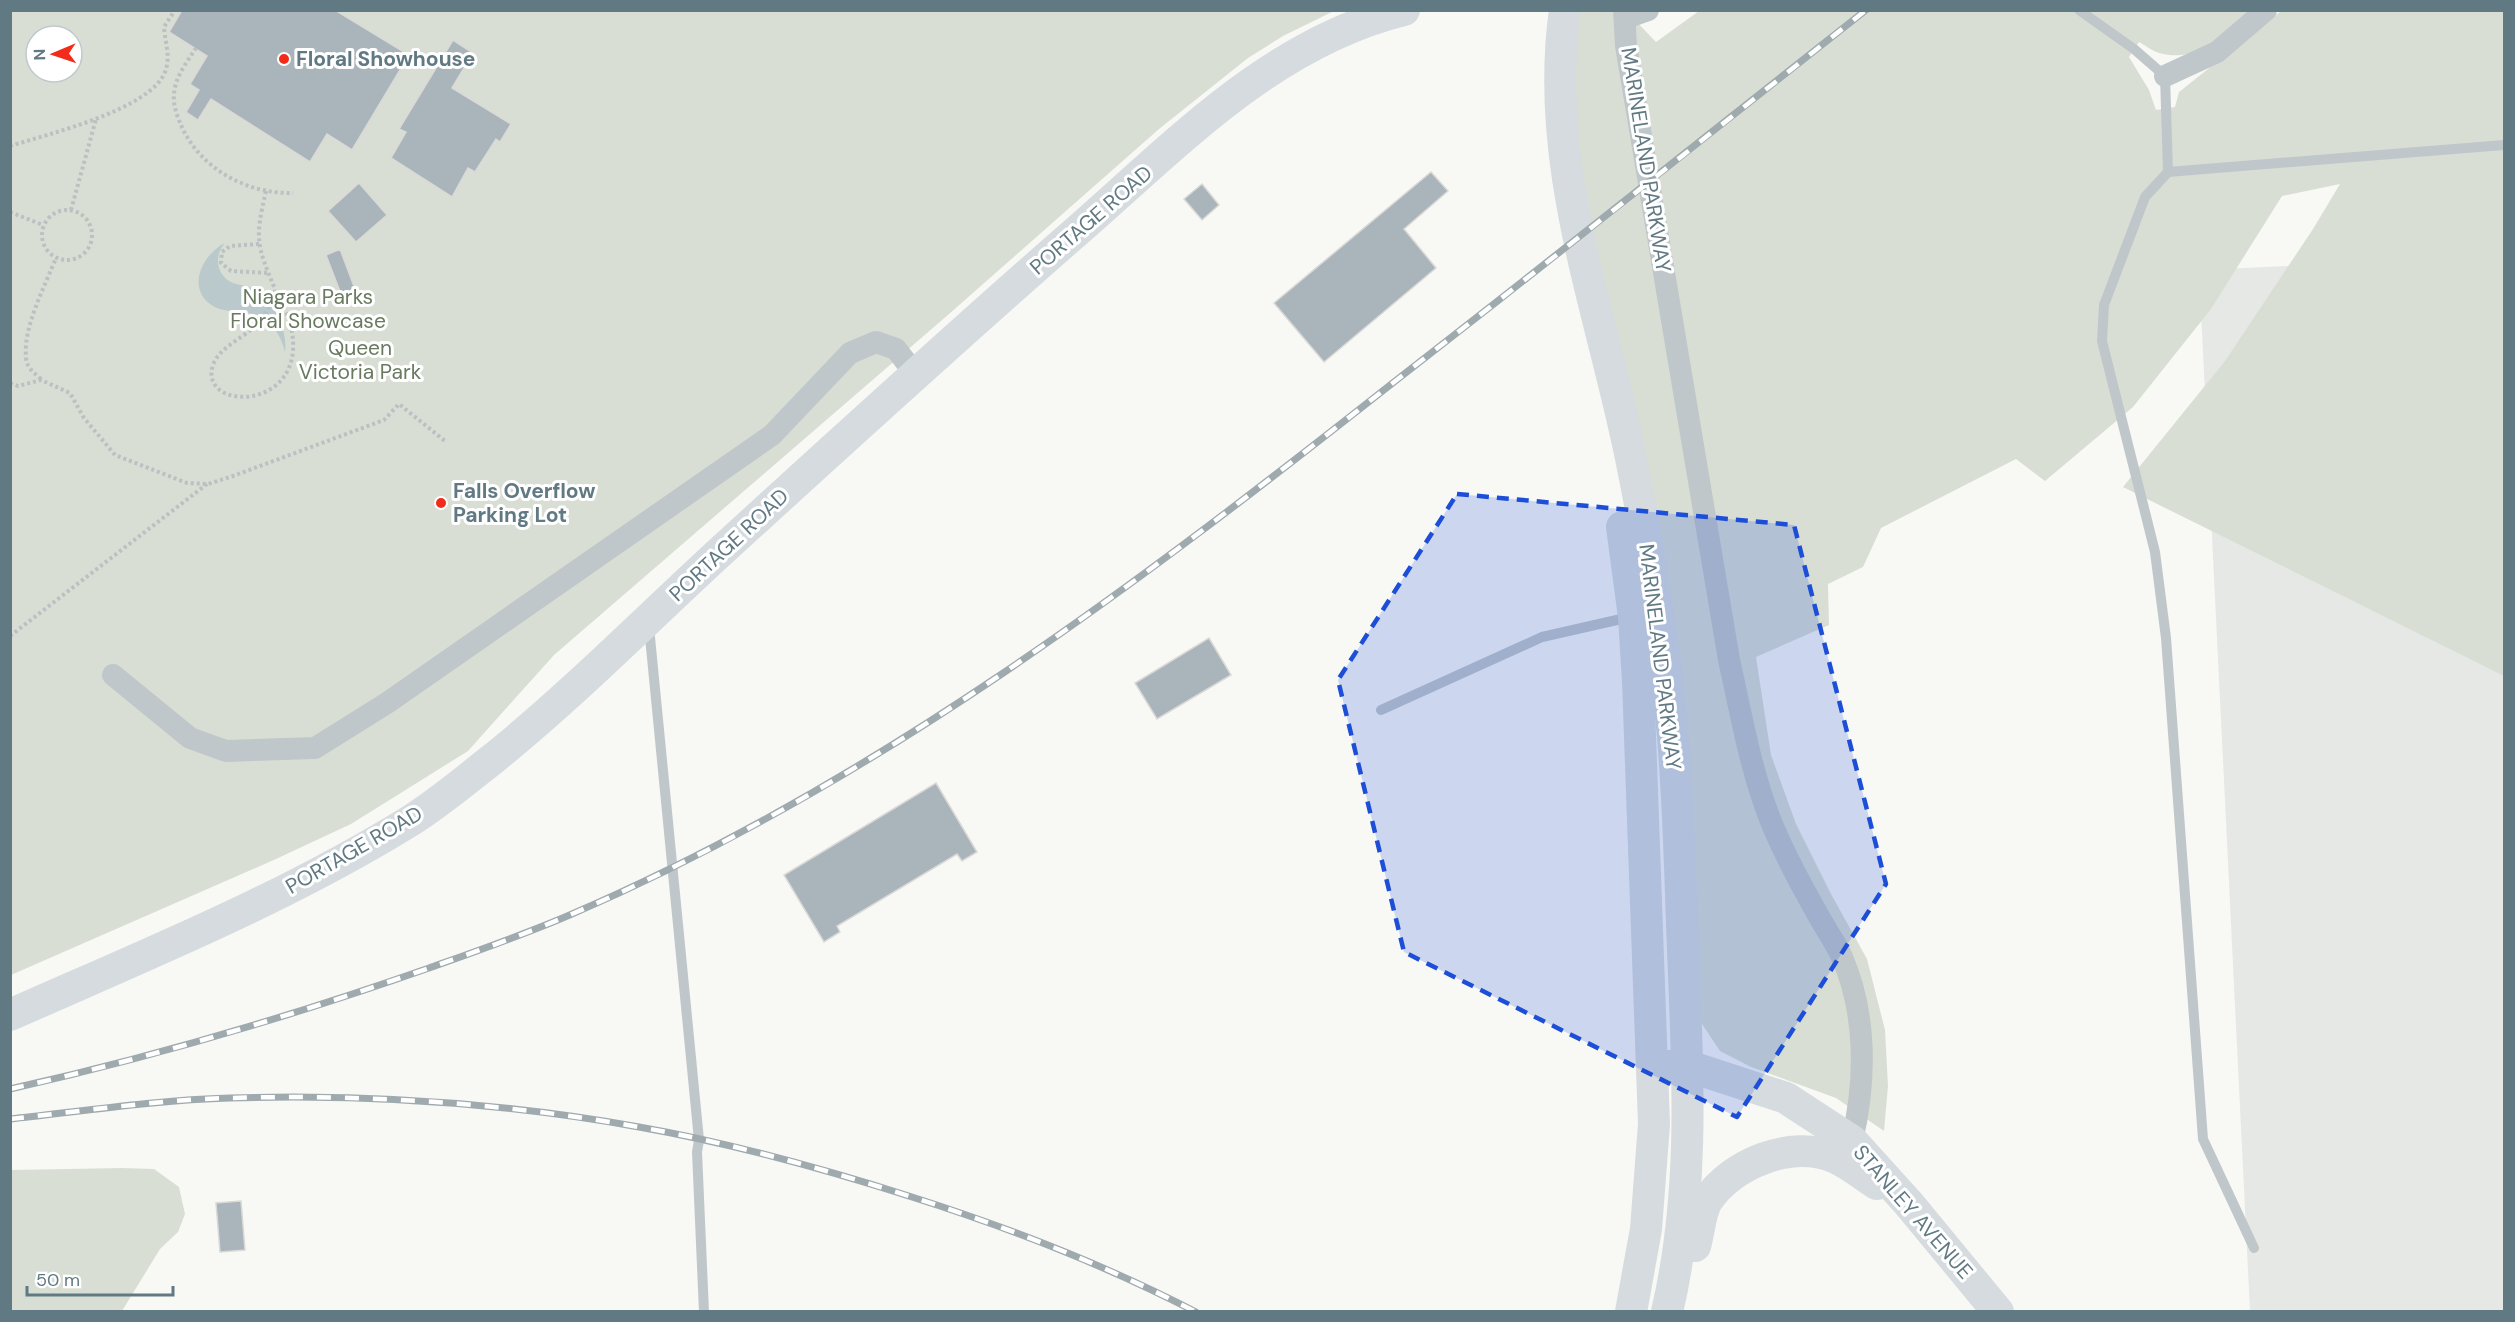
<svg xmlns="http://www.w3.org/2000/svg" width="2515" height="1322" font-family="'DM Sans',sans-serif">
	<rect width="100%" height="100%" fill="#f8f8f5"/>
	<polygon fill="#e6e8e6" points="2504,256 2504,1311 2250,1311 2199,270"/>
	<g fill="#d9ded4" fill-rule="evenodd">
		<path d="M10 11H1334L1283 36 1248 58 1159 129 949 314 554 655 468 751 351 824 276 859 11 975ZM36 36H72V72H36Z"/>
		<path d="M1577 11H1626L1656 42 1699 11H2252C2224 34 2199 64 2159 53 2152 51 2145 45 2139 42L2129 57 2149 90 2156 110 2175 107 2179 92 2281 11H2504V676L2123 487 2225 361 2313 229 2340 184 2282 196 2211 309 2133 407 2045 481 2016 459 1881 528 1863 567 1828 584 1829 625 1756 657 1771 755 1796 824 1831 894 1867 959 1885 1030 1888 1086 1884 1131 1836 1098 1751 1067 1720 1051 1702 1024 1694 995 1692 936 1572 146Z"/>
		<polygon points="122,1168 154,1169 179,1187 185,1214 178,1232 160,1249 122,1311 11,1311 11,1170"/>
	</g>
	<path fill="#b9c9cc" d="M225 243C214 255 216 274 231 282 238 286 246 284 253 289 273 300 288 329 285 352 280 330 265 313 240 312 231 311 222 311 213 306 186 290 201 255 225 243Z"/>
	<g fill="#a9b5ba" stroke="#dad9d7" stroke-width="1.5">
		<polygon points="182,10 335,10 409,55 352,150 327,134 310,162 211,99 198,120 186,112 199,90 190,84 207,56 169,32"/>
		<polygon points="453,40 473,53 452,88 511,124 500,142 496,139 475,172 468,168 452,197 391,158 406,132 399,129"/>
		<polygon points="1431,172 1448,191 1404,229 1436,268 1324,362 1274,303"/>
		<polygon points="359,183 387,215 356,242 328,211"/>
		<polygon points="1202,184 1219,205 1202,220 1184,199"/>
		<polygon points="340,249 355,289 341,294 326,255"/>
		<polygon points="1209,638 1231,675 1157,719 1135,683"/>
		<polygon points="936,783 977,852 962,861 957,854 837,926 840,932 824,942 784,875"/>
		<polygon points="241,1201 245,1250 220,1252 216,1203"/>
	</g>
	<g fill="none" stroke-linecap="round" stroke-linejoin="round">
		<g stroke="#bbc0c2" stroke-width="4" stroke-dasharray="3 3" stroke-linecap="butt">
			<path d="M196 48C187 62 175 77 174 94 173 105 177 116 181 125 200 169 247 194 293 193"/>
			<path d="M10 146C48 134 150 110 165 72 171 57 165 42 164 27L175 10"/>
			<path d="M266 191C255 238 256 244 275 289V293C270 306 263 320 253 328 241 339 219 348 213 365 197 412 310 413 291 327 288 314 281 301 275 289"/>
			<circle cx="67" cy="235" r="25"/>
			<polyline points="71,210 96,119"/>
			<polyline points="10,212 43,225"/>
			<polyline points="259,244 230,246 222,252 221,263 231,271 268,273"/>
			<path d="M41 379C34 373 26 367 26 357 23 327 45 286 56 258"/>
			<polyline points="10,383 18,386 41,380 70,393 84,418 115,455 187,483 208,484 233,476 384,420 399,404 445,441"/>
			<polyline points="10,636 207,484"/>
		</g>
		<g stroke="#c0c7ca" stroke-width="10">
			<polyline points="2079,10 2134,49 2165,76 2168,172 2145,197 2104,305 2102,341 2155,552 2166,638 2203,1139 2254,1248"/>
			<polyline points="2168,172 2504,145"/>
			<polyline points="649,627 699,1140 697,1152 704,1312"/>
			<polyline points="1381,710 1542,637 1630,617"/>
		</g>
		<g stroke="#c0c7ca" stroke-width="22">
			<path d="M1624 10 1626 46 1729 660C1741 713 1750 768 1770 819 1783 852 1800 883 1817 913 1825 928 1835 942 1842 957 1867 1015 1866 1081 1852 1141"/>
			<polyline points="1625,18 1648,10"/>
			<polyline points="2165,76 2217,52 2266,10"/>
			<polyline points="113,675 190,738 226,751 315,748 387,703 772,435 850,353 876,342 896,349 916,375"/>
		</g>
		<g stroke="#d5dbde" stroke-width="32">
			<path d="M1565 10C1543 164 1601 310 1631 458 1649 546 1663 636 1672 726 1679 800 1680 875 1683 950 1688 1071 1695 1193 1667 1312"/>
			<polyline points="1622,527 1634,617 1638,681 1654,1124 1646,1229 1631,1312"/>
			<path d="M10 1015C145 955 284 899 410 821 439 803 467 779 494 758 573 694 644 622 719 553 835 447 951 341 1069 238 1171 150 1269 43 1404 10"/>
			<polyline points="1668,1066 1688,1066 1786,1098 1852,1141 1909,1204 1998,1312"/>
			<path d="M1695 1246C1699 1233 1700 1213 1707 1201 1732 1163 1791 1140 1834 1157 1849 1163 1864 1176 1877 1184"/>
		</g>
		<defs>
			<g id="rail">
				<path d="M10 1089C153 1057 292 1016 429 968 477 951 526 934 572 914 874 784 1138 584 1394 382 1552 259 1709 135 1866 10"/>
				<path d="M10 1119C83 1111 157 1100 230 1098 366 1094 505 1103 639 1127 731 1143 824 1169 912 1197 1010 1228 1105 1265 1196 1312"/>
			</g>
		</defs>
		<use href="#rail" stroke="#9faaaf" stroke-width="7"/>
		<use href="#rail" stroke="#fff" stroke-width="4.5" stroke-dasharray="14" stroke-linecap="butt"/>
	</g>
	<path fill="#1d4ed8" fill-opacity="0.2" stroke="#1d4ed8" stroke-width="4.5" stroke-dasharray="12 8" stroke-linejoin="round" d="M1457 494 1794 525 1886 884 1737 1117 1404 952 1338 680Z"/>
	<g fill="#f32b1a" stroke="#fff" stroke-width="2">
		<circle cx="284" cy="59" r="6"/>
		<circle cx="441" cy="503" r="6"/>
	</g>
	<g text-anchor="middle" stroke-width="6" stroke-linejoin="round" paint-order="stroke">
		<g font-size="21" font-weight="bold" fill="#607983" stroke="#fff" text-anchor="start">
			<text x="296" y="66">Floral Showhouse</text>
			<text x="453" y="498">Falls Overflow<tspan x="453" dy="24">Parking Lot</tspan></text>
		</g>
		<g font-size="21" fill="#607983" stroke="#fff">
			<text transform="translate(1646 160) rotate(81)" y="7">MARINELAND PARKWAY</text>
			<text transform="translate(1091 220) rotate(-41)" y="7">PORTAGE ROAD</text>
			<text transform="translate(729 545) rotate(-43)" y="7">PORTAGE ROAD</text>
			<text transform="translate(1660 657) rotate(83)" y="7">MARINELAND PARKWAY</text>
			<text transform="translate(354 850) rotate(-30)" y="7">PORTAGE ROAD</text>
			<text transform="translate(1913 1212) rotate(49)" y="7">STANLEY AVENUE</text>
		</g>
		<g font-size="21" fill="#697a60" stroke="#fff">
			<text x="308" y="304">Niagara Parks<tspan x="308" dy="24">Floral Showcase</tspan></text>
			<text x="360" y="355">Queen<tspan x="360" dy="24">Victoria Park</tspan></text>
		</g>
	</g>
	<rect width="2515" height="1322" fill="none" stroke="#607983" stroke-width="24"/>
	<g transform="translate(54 54) rotate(268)"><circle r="28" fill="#ffffff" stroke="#bfc9cd" stroke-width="1.5"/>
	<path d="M0-4.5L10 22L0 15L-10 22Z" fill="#f32b1a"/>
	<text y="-9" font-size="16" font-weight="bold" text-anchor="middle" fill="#607983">N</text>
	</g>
	<path d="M27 1286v9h146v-9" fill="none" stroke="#607983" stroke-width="3"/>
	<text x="36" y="1286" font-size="18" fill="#607983" stroke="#ffffff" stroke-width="4.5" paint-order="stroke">50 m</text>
</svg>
